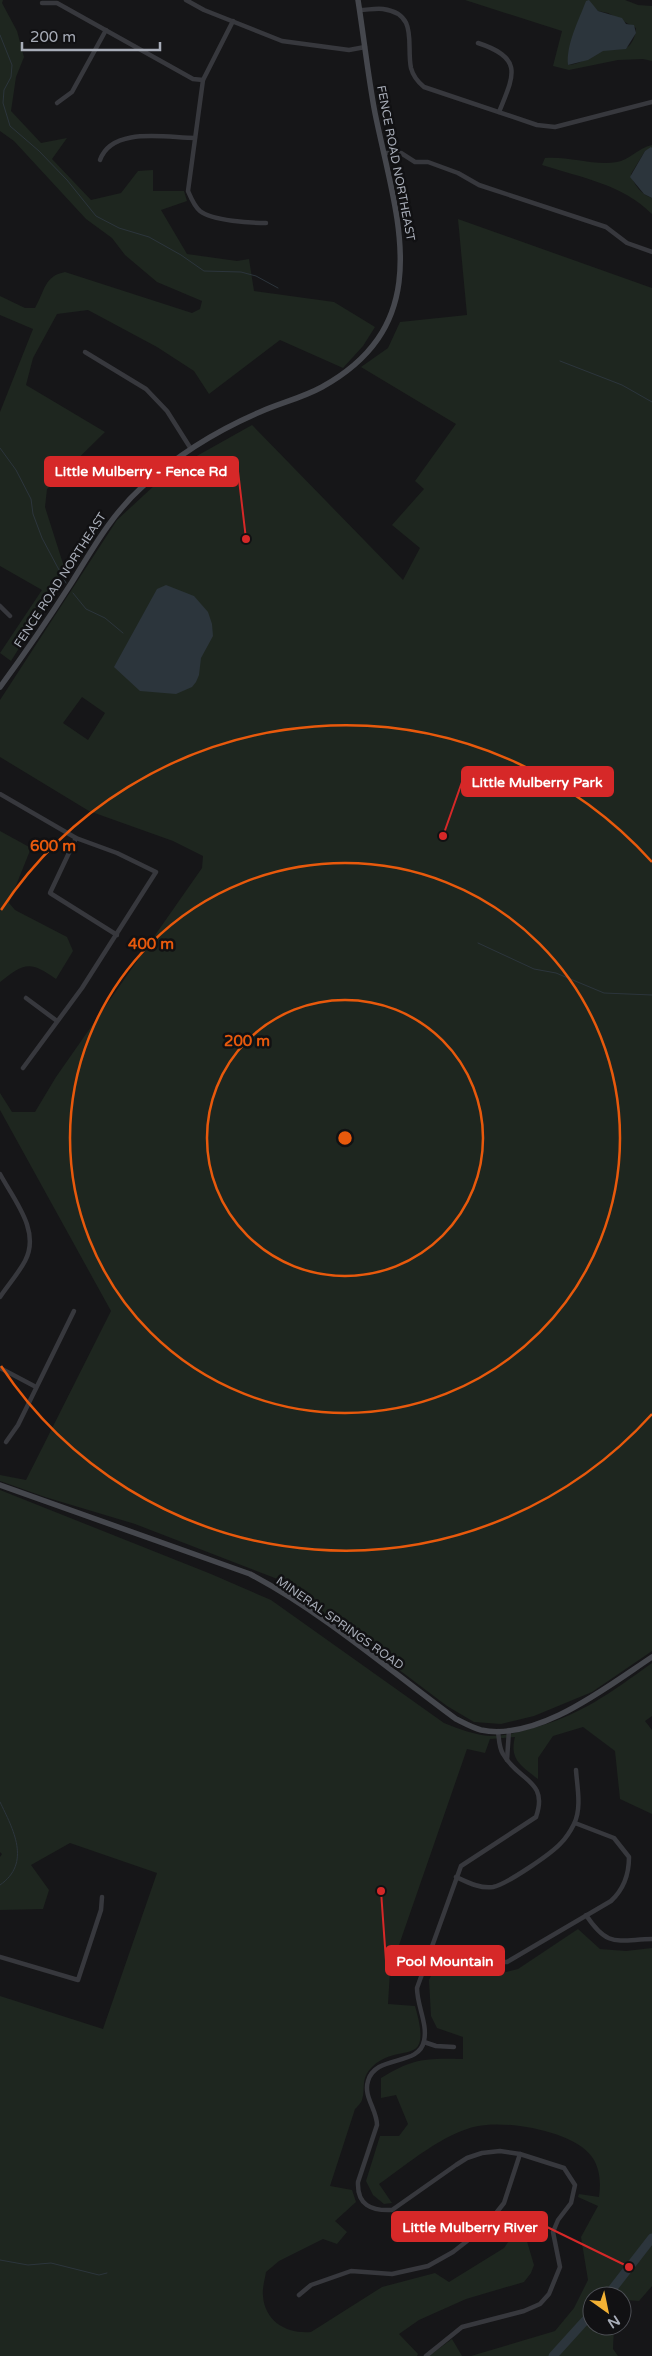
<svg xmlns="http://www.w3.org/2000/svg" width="652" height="2356" font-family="'Varela Round',sans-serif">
	<rect width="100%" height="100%" fill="#161618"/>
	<g fill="#1e261f" fill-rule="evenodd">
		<path d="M0 0H3L2 3 17 31 24 57 16 77 11 111 41 143 67 138 52 159 91 200 121 193 138 171 153 170V191H184L187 201 161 210 187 254 237 261 249 259 254 291 334 302 375 327 363 346 343 368 280 340 209 394 194 371 157 347 88 310 57 314 33 358 26 385 105 432 47 489 45 507 66 573 11 661 0 653 42 590 0 566V412L33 329 0 315V296L25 308H35C45 291 44 276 65 272L192 313 200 309 202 301 157 282 125 255 112 238 86 219 14 141 0 131Z"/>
		<path d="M465 0H625L638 5 652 6V61L643 59 618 60 569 70 553 66 562 31ZM587 1 598 11 608 13 636 28C636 34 633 42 629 46 622 51 613 48 605 50 592 54 584 64 568 65V55Z"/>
		<path d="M652 145V148L645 151 631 174C633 184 642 195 652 198V214C622 184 582 178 542 165L545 158C569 156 594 166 617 162 628 161 638 148 652 145Z"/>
		<path d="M458 219 652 288V1651L592 1692 534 1716 501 1724 474 1722 447 1706 280 1580 135 1524 45 1497 0 1481V1475L26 1480 111 1311 0 1110V1093L12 1112H35L56 1077 202 868 203 856 173 841 89 811 0 757V700L117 520 170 471 252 425 403 580 420 548 392 525 424 489 415 481 456 424 361 367 388 348 400 322 467 315ZM82 697 105 713 88 740 63 723Z"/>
		<path d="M0 831 31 848 9 903 15 910 67 937 73 951 56 979C30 960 24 963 0 982Z"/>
		<path d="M0 1490 211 1574 271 1600 444 1723C459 1729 475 1735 491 1736 504 1736 516 1733 529 1729 580 1716 610 1693 652 1663V1716L645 1721 652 1730V1814L620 1799 615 1751 583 1727 553 1736 538 1758V1779C522 1766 509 1760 515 1737L490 1739 485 1753 467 1749 390 1971 388 2004 415 2006C434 2072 400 2040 372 2067 360 2079 366 2088 362 2100 361 2103 357 2107 355 2109L330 2186 352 2190 356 2202 335 2221 347 2232 337 2244 323 2239 279 2261 266 2272C265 2279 262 2288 263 2296 265 2322 287 2334 311 2332L382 2287 435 2273 449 2282 504 2248 522 2222 528 2226 526 2238 534 2265 531 2273 524 2282 466 2299 419 2320 399 2334 418 2354 417 2356H0V1996L103 2029 157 1873 70 1843 31 1865 49 1890 43 1909 0 1910V1857L2 1854 0 1852Z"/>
		<path d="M578 1929 600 1949 626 1951 652 1948V2286L639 2301 626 2300 622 2305V2296H592V2326H614L613 2349 618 2356H471L555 2331 574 2308 588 2280 581 2237 598 2206 578 2197 579 2194 599 2197C601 2183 600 2168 592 2157 574 2131 506 2120 478 2126 443 2133 408 2164 379 2184L392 2203 384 2204 373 2195 366 2181 380 2136H399L408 2124 396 2095 381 2098V2078C413 2058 427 2058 463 2059V2037L437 2028 431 2016 429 1980 439 1960 498 1974 518 1969Z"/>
		<polygon points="452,2339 462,2356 429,2356"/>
	</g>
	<g fill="#2c353c">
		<path d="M589 0 598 11 622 18 626 24 634 25 636 33 626 49 603 51 588 60 568 65C566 44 579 20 586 1Z"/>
		<polygon points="651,147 652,148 652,198 644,194 630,177 645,151"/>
		<polygon points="166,585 194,596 208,612 212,624 213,636 201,658 199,675 196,682 192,687 176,694 140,691 114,667 157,589"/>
	</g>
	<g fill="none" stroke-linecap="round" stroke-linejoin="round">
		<g stroke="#2c353c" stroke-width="1">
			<polyline points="0,35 12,65 11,77 4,90 3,103 10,126 39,151 67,180 96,216 119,228 149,237 181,255 204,271 241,272 256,276 278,288"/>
			<polyline points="560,361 622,385 652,402"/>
			<polyline points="0,448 16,470 31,499 33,514 42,538 66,583"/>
			<polyline points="73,593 86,609 105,618 123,633"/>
			<polyline points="478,943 534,969 556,973 604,993 652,995"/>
			<path d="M0 1802C13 1829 32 1863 0 1885"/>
			<polyline points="0,2260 28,2265 51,2263 99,2275 107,2273"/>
		</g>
		<g stroke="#2c353c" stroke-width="9">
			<polyline points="607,2296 652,2238"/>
			<polyline points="553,2356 592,2313"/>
		</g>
		<g stroke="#37383d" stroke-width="4.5">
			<polyline points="186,0 204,10 282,41 349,50 365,47"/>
			<polyline points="42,3 57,3 193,79 203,80"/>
			<path d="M360 10C367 10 376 8 383 9 419 14 406 44 411 68 413 76 418 82 424 87L537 125 555 127 652 102"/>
			<path d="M233 21 203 80 188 191C191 198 194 206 200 211 213 221 251 223 266 223"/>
			<path d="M478 43C524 58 514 75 499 112"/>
			<polyline points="57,103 72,92 106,30"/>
			<polyline points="384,153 401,153 415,162 428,162 458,173 479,185 606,227 627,243 652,252"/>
			<path d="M100 160C112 126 167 138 195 138"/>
			<polyline points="85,352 146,389 167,411 191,449"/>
			<polyline points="0,606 10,616"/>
			<polyline points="0,794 76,838 117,853 156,872 82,988 23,1068"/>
			<polyline points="76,838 50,893 117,935"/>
			<polyline points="26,998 57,1021"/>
			<path d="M0 1174C14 1200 41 1231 25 1261 18 1274 8 1285 0 1297"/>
			<polyline points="0,1368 36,1387"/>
			<polyline points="6,1442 18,1425 74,1311"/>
			<polyline points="507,1760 509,1730"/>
			<path d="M456 1877C467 1882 480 1889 493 1887 507 1884 551 1854 561 1843 566 1838 571 1830 574 1824 582 1808 577 1786 576 1770"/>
			<path d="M586 1915C608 1948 616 1940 652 1939"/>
			<path d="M432 1949 475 1962H507L611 1901C624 1889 629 1874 629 1857L614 1838 575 1823"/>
			<polyline points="0,1957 78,1980 101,1910 102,1897"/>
			<polyline points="424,2042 436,2046 454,2047"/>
			<polyline points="299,2295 311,2285 351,2271 392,2274 428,2266 453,2252 485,2227 504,2203 520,2154"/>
			<path d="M426 2356 462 2327 524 2311 540 2304 549 2294 560 2267 553 2232 558 2220 571 2203 575 2185 564 2168 520 2154 500 2151 482 2153 467 2158 456 2165 392 2210C371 2211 357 2205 358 2182L377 2125C377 2110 363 2096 368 2081 375 2054 419 2067 424 2041 428 2024 417 2006 417 1988L461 1866 536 1817C549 1780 518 1781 503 1754 499 1748 499 1739 498 1731"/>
		</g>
		<g stroke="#45474d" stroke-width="5.5">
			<path d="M0 687C26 652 49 618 72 582 93 548 112 514 142 487 176 456 218 430 260 412 280 403 302 398 322 387 439 322 396 217 375 113 368 76 364 38 358 0"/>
			<path d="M0 1485 250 1574C324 1613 389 1670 456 1719 464 1723 473 1728 481 1730 538 1742 608 1686 652 1657"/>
		</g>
	</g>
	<g fill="none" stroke="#e8590c" stroke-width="2.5">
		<circle cx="345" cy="1138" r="138"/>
		<circle cx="345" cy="1138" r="275"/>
		<path d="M652 1414A413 413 0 0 1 1 1366M1 910A413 413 0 0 1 652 862"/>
	</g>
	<g text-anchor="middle" stroke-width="5" stroke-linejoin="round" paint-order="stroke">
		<g font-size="12" fill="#a8adb8" stroke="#111113">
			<text transform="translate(396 163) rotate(79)" y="4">FENCE ROAD NORTHEAST</text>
			<text transform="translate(60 580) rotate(-57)" y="4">FENCE ROAD NORTHEAST</text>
			<text transform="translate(340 1623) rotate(35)" y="4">MINERAL SPRINGS ROAD</text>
		</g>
	</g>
	<circle cx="345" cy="1138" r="8" fill="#e8590c" stroke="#111113" stroke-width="2.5"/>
	<g font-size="15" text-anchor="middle" font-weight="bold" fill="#e8590c" stroke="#111113" stroke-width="5" stroke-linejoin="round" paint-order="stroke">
		<text x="53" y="851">600 m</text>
		<text x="151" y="949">400 m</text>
		<text x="247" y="1046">200 m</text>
	</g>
	<path fill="none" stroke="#d62828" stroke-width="2" d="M246 539L238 471M443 836L462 782M381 1891L386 1961M629 2267L547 2227"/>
	<g fill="#d62828" stroke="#111113" stroke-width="2">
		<circle cx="246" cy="539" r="5"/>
		<circle cx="443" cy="836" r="5"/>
		<circle cx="381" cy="1891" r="5"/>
		<circle cx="629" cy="2267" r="5"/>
	</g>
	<g fill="#d62828" stroke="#d62828" stroke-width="2">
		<rect x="45" y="457" width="193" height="29" rx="5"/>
		<rect x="462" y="767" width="151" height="29" rx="5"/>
		<rect x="386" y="1946" width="118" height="29" rx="5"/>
		<rect x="392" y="2212" width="155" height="29" rx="5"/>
	</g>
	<g font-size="14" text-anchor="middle" font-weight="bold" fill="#fff">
		<text x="141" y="476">Little Mulberry - Fence Rd</text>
		<text x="537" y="787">Little Mulberry Park</text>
		<text x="445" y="1966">Pool Mountain</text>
		<text x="470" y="2232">Little Mulberry River</text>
	</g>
	<g transform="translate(607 2311) rotate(147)"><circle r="24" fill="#111113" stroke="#4d4f55"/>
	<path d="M0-4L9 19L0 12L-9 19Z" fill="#f2b134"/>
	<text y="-8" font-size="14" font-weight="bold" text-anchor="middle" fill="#a8adb8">N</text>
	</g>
	<path d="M22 42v8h138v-8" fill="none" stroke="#a8adb8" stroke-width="2.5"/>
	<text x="30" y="42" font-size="15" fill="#a8adb8" stroke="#111113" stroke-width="4" paint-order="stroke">200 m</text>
</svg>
